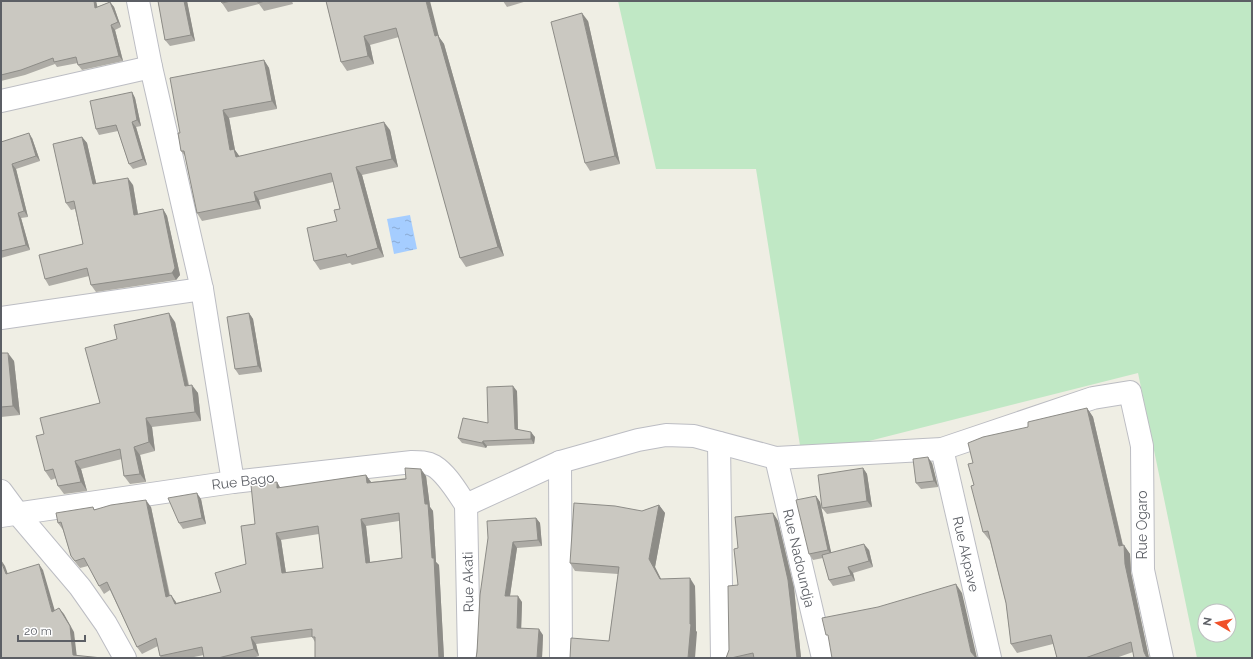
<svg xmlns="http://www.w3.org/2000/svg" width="1253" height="659" font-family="Raleway,sans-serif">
	<defs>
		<pattern id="water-ripples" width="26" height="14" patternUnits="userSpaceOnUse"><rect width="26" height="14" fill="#a5cdff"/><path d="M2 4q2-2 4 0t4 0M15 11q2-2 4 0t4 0" fill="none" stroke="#8aaad2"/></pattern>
	</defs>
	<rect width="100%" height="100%" fill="#efeee4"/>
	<path fill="#c0e8c5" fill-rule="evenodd" d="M618 1H1252V658H1197L1138 373 802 458 756 169H656ZM1205 611H1229V635H1205Z"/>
	<polygon fill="url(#water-ripples)" points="410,215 417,249 394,254 387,219"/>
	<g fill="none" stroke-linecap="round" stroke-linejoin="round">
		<defs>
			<g id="minor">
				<polyline points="138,1 151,67 202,289 233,482"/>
				<polyline points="1,101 151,67"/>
				<polyline points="1,318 202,289"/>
				<polyline points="719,443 722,658"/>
				<polyline points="942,449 990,658"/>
				<polyline points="776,458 823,658"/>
				<polyline points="560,462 561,658"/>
				<polyline points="1,491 18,514 80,587 106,624 125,658"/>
				<polyline points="466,505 560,462 638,440 666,435 694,436 776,458 942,449 1093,398 1130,392 1142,446 1143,570 1162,658"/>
				<polyline points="466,505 469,658"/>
				<path d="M1 516 233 482 412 462C419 462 427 462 434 466 447 474 457 492 466 505"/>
			</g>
		</defs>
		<use href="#minor" stroke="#bcbdc3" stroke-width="24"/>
		<use href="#minor" stroke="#fff" stroke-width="22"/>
	</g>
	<g fill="#aeaca6" fill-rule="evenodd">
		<polygon points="1,1 96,1 97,7 110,2 114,7 121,27 115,30 123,61 82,70 78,65 78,63 57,67 55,64 25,75 1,81"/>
		<polygon points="158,1 187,1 195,41 170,46 165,40"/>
		<polygon points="221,1 292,1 293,4 264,11 259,4 228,12 222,3"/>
		<polygon points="326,1 439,37 444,44 504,256 466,267 460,258 399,37 370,45 374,64 347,71 341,62"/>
		<polygon points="503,1 527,1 507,7"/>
		<polygon points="588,21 620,164 590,171 585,163"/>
		<polygon points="264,60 269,68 277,109 229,118 235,150 239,156 390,130 398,167 362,175 384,257 352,265 350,263 320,270 314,261 337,221 340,209 333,182 259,200 261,209 202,221 197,213 185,156 181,151 180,133"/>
		<polygon points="132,92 135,98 141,126 136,127 147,165 133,169 129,164 118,131 99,135 96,129"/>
		<polygon points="82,137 87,143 96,183 133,185 138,214 163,209 167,216 180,275 176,280 96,292 91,285 89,276 49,286 45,279 83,244 75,209 71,210 66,203"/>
		<polygon points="32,138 40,161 16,169 28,217 21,218 30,250 1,258 1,142"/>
		<polygon points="249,313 253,319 262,372 239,375 235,369"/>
		<polygon points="175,322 189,385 198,393 201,421 152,427 155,451 140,455 146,482 130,484 124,476 122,459 81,469 87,491 64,494 58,486 56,478 51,480 45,471 44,434 100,403 117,339"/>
		<polygon points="1,353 14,361 20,415 1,417"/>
		<polygon points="517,391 518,429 535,437 534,444 487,446 486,448 462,443 458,438 488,423"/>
		<polygon points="1087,408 1093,417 1123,545 1130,554 1131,573 1149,658 1134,658 1133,652 1116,658 1057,658 1053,644 1017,653 1011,644 1006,603 990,541 983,532 974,485 973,463 1028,427"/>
		<polygon points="932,463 938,487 921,489 916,483"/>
		<polygon points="863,468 867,474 872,507 827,514 822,508"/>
		<path d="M366 475 371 482 426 476 430 507 433 511 436 562 439 565 444 658H315V642L312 637 256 644 259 656 252 658H204V655L189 658H162L160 656 158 646 142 654 137 647 110 590 104 594 99 586 88 566 80 568 76 563 71 556 63 530 58 523 95 509 151 507 170 595H171L176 603 221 592 246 564 255 524 277 482 280 488ZM399 521 402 558 370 562 366 526ZM319 534 323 568 286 573 281 540Z"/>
		<polygon points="816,496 820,502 831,553 869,550 873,567 853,573 855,581 833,586 829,580 823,558 813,560 809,554"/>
		<polygon points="201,499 206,524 183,529 179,523"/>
		<polygon points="659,505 665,513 655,567 661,579 695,586 696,631 697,632 609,641 618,574 575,571 570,563 642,511"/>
		<polygon points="773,513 778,521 794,588 801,658 726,658 729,650 738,585 738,548"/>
		<polygon points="536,518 540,523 542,546 517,548 510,596 522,602 521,628 543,635 542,658 476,658 488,538"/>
	</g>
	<g fill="#8d8c87">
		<polygon points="94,1 96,1 99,13 95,8"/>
		<polygon points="184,1 187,1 195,41 191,35"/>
		<polygon points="426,1 430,1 439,37 444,44 504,256 498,247 435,36"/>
		<polygon points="110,2 114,7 121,27 118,22"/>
		<polygon points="582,13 588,21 620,164 615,156"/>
		<polygon points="111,25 115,30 123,61 119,56"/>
		<polygon points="364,36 370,45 374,64 368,56"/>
		<polygon points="264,60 269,68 277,109 272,101"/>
		<polygon points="132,92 135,98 141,126 137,120"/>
		<polygon points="223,110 229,118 235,150 240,157 242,165 230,150"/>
		<polygon points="132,122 136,127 147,165 143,159"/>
		<polygon points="384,122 390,130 398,167 392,159"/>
		<polygon points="29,133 32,138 40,161 36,156"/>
		<polygon points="82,137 87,143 98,191 93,184"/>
		<polygon points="12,164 16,169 28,217 24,211"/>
		<polygon points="356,167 362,175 384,257 378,248"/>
		<polygon points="128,178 133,185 139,221 134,215"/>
		<polygon points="254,192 259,200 261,209 256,201"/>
		<polygon points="163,209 167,216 180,275 176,280 172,273"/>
		<polygon points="18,213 21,218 30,250 26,245"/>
		<polygon points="169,313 175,322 190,394 185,386"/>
		<polygon points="249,313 253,319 262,372 258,366"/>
		<polygon points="8,353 14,361 20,415 13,406"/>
		<polygon points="192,385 198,393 201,421 195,412"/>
		<polygon points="513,386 517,391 518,434 515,429"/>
		<polygon points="1087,408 1093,417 1124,551 1124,545 1130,554 1131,573 1149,658 1147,658 1144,652"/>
		<polygon points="146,418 152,427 155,451 149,442"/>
		<polygon points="531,432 535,437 534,444 531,439"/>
		<polygon points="483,441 487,446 486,448 482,443"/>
		<polygon points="134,447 140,455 146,482 140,474"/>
		<polygon points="928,457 932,463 938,487 934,481"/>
		<polygon points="75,461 81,469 87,491 81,482"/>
		<polygon points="863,468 867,474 872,507 867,501"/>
		<polygon points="421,469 426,476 430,507 433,511 436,562 439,565 444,658 439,658 432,558"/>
		<polygon points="366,475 371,482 372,490 367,483"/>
		<polygon points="277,482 281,489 277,488"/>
		<polygon points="197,493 201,499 206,524 202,518"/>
		<polygon points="816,496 820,502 832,556 828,550"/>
		<polygon points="146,500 151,507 171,604 166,597"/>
		<polygon points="659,505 665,513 655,567 665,587 660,579 649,559"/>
		<polygon points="773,513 778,521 794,588 801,658 797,658"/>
		<polygon points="536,518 540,523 542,546 538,540"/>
		<polygon points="361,519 366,526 371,570 366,563"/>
		<polygon points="276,533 281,540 287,580 282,573"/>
		<polygon points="513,542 517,548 509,602 505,596"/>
		<polygon points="864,544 869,550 873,567 869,561"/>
		<polygon points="1,560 5,566 10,580 6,574"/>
		<polygon points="39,564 43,570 57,618 52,612"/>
		<polygon points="848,567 853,573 855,581 851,575"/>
		<polygon points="690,578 695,586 696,631 697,632 695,658 688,658 690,624"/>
		<polygon points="956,584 962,593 977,658 976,658 971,652"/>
		<polygon points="171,595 176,602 180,611 175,604"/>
		<polygon points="518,596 522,602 521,634 517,628"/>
		<polygon points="59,608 64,614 74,632 77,658 73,655"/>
		<polygon points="539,629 543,635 542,658 537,658"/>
		<polygon points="251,637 256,644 259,656 254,649"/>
	</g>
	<g fill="#cac8c1" stroke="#8d8c87" fill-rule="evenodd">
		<polygon points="1,1 94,1 95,8 110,2 118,22 111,25 119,56 78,65 76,57 54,62 53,58 21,70 1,75"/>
		<polygon points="158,1 184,1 191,35 165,40"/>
		<polygon points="221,1 231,1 222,3"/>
		<polygon points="258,1 265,1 258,3"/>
		<polygon points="326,1 426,1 435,36 438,35 498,247 460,258 396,28 364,36 368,56 341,62"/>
		<polygon points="582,13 615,156 585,163 551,22"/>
		<polygon points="264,60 272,101 223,110 230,150 234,149 236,157 384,122 392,159 356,167 378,248 347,257 346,254 314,261 307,228 337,221 334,210 340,209 331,173 254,192 256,201 197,213 184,151 181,151 178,133 180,133 170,78"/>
		<polygon points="132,92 137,120 132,122 143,159 129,164 116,125 96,129 90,101"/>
		<polygon points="29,133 36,156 12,164 24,211 18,213 26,245 1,251 1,142"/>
		<polygon points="82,137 93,184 128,178 134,215 163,209 175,268 172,273 91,285 87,268 45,279 39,255 83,244 74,201 66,203 53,144"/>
		<polygon points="169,313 185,386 192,385 195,412 146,418 149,442 134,447 140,474 124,476 120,449 75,461 81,482 58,486 53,469 45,471 36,436 44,434 40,418 100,403 85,348 117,339 114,325"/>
		<polygon points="249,313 258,366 235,369 227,317"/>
		<polygon points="1,353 8,353 13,406 1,407"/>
		<polygon points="513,386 515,429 531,432 531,439 483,441 482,443 458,438 463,418 488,423 487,387"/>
		<polygon points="1087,408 1119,546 1124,545 1125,564 1144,652 1147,658 1134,658 1131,642 1085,658 1057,658 1051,635 1011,644 1006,603 988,531 983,532 971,486 974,485 968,464 973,463 968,443 983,437 1028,427 1028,422 1032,421"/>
		<polygon points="928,457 934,481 916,483 913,459"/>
		<path d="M405 468 421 469 425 504H428L432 558H434L439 658H315V637H312V629L251 637 254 649 218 658H204L202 647 160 656 156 638 137 647 107 582 99 586 84 558 75 561 71 556 61 522 58 523 56 513 93 507 94 510 111 505 146 500 166 597 171 595 175 604 221 592 215 573 246 564 241 526 255 524 251 485 277 482V488L366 475 367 483 406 479ZM399 513 402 558 366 563 361 519ZM318 526 323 568 282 573 276 533Z"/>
		<polygon points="863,468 867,501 822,508 818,475"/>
		<polygon points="197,493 202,518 179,523 168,498"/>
		<polygon points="816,496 828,550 809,554 796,500"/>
		<polygon points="574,503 615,506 642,511 659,505 649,559 660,579 690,578 690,624 691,624 688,658 570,658 571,638 609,641 619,567 570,563"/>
		<polygon points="773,513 788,580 797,658 754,658 753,653 731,658 726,658 729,650 728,586 738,585 734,549 738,548 735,517"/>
		<polygon points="536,518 538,540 513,542 505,596 518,596 517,628 539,629 537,658 476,658 477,652 480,595 488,538 487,521"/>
		<polygon points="864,544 869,561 848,567 851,575 829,580 822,555"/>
		<polygon points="1,561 6,574 39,564 52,612 59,608 70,626 73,655 102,658 1,658"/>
		<polygon points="956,584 971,652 976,658 832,658 828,635 826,635 822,618 878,607"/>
	</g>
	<g text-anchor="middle" stroke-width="3" stroke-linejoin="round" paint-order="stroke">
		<g font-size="14" fill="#5c5f65" stroke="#fff">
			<text transform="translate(243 481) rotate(-7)" y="5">Rue Bago</text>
			<text transform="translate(1142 525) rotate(-90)" y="5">Rue Ogaro</text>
			<text transform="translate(966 554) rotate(77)" y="5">Rue Akpave</text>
			<text transform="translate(799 558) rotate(77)" y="5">Rue Nadoundja</text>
			<text transform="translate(468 582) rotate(-91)" y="5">Rue Akati</text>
		</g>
	</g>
	<rect width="1253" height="659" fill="none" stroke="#5c5f65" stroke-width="4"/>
	<g transform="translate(1217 623) rotate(279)"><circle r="19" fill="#ffffff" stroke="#bebfc1"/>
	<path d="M0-3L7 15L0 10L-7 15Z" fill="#f0512a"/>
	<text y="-6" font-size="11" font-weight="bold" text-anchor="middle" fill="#5c5f65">N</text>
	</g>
	<path d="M18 635v6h67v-6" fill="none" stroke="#5c5f65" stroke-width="2"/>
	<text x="24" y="635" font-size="12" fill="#5c5f65" stroke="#ffffff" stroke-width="3" paint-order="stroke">20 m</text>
</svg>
